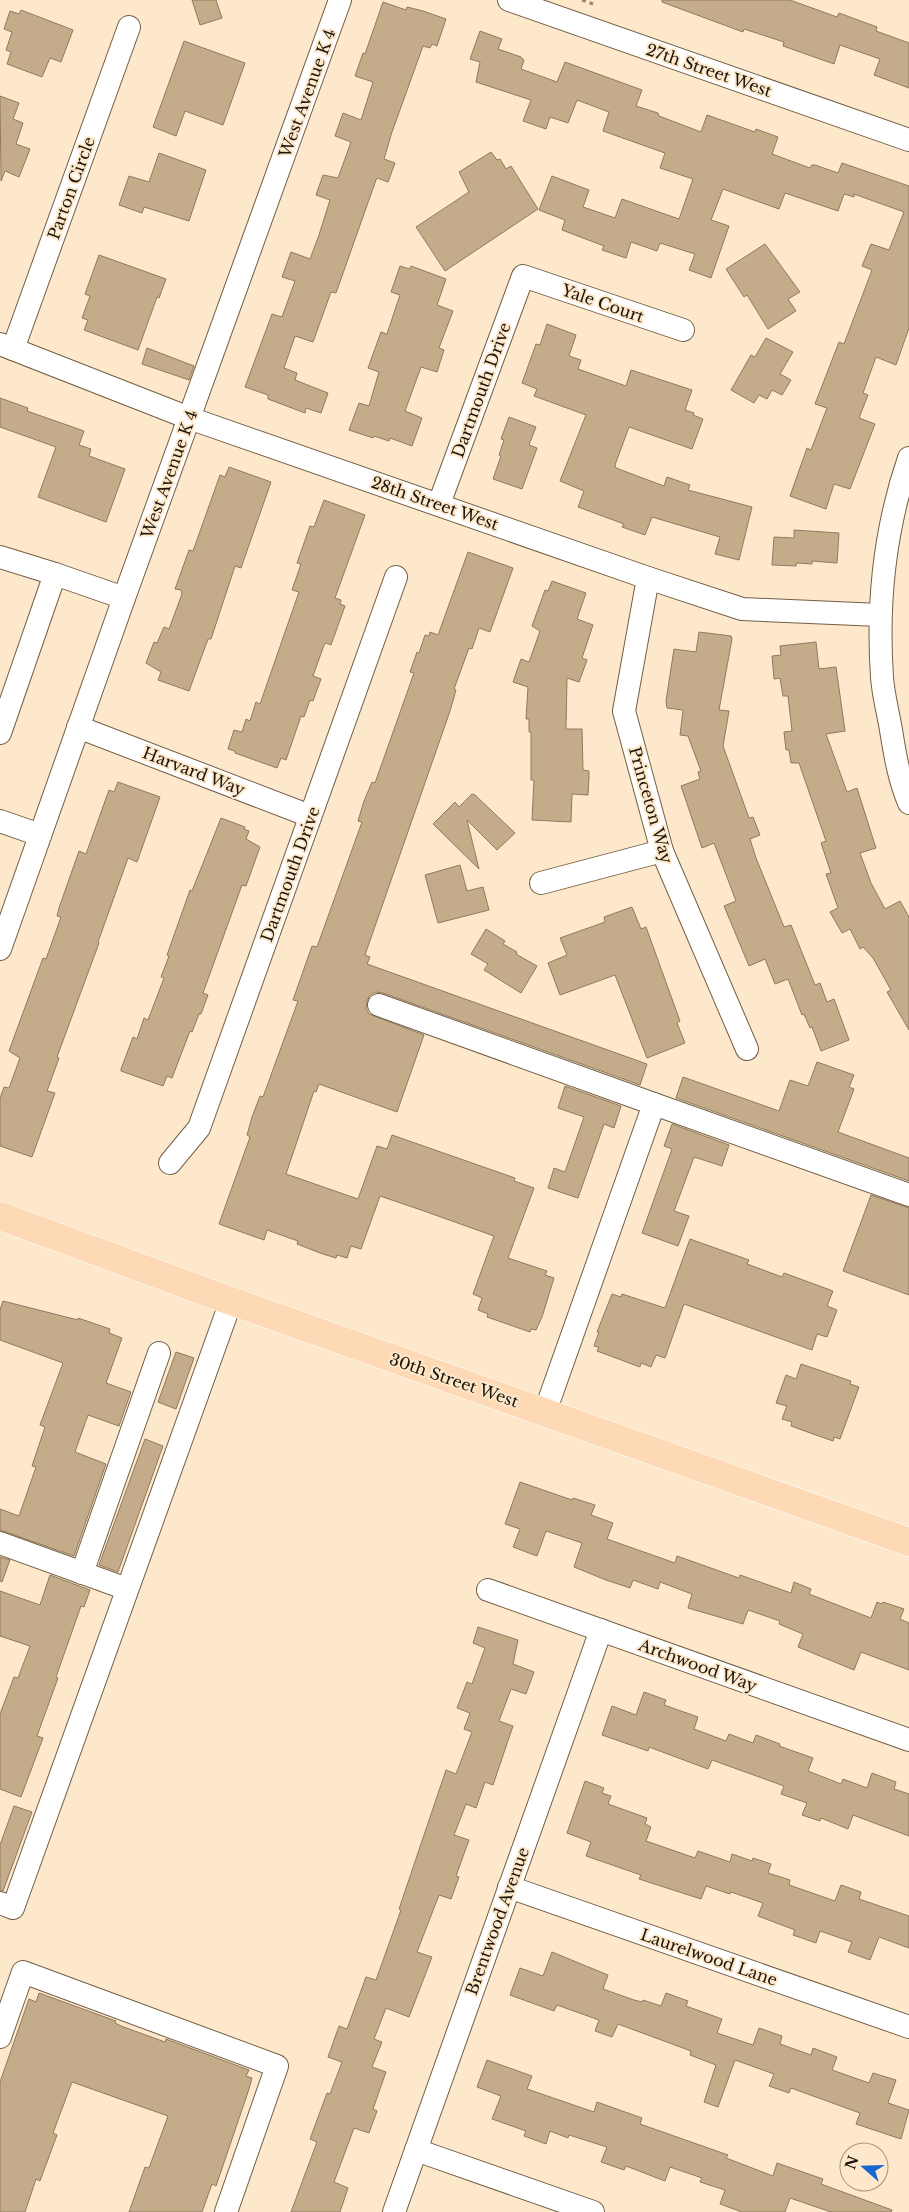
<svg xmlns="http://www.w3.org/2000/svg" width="909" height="2212" font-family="'Libre Baskerville',serif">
	<rect width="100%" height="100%" fill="#fee8cb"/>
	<g fill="#c4ac8b" stroke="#8e7a60">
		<polygon points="192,0 216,0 222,18 200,25"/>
		<polygon points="662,0 790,0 837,17 839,13 877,27 876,31 909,43 909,88 874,75 880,59 840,45 834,64 783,46 784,42 744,29 743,32 662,2"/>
		<polygon points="383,2 406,10 407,7 423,11 446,19 437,46 432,44 430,48 423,46 392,132 384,159 395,163 388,182 377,178 376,180 336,293 331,292 313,342 295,336 284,368 297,373 295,380 328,393 321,413 306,408 305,413 268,399 268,395 245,387 272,314 282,317 295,281 282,277 291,252 310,259 319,235 330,200 316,195 323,175 338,178 351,142 335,136 343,113 361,120 373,82 355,76 363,53 365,54"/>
		<polygon points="21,10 73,30 61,62 50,58 42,77 7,64 11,52 6,50 12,32 4,29 10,11 19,14"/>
		<polygon points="480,31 502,39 498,49 521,57 524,60 521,69 557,82 565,62 642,90 636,106 658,113 659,116 701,132 707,115 755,132 756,129 778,137 772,154 810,168 812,165 815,165 838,173 842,163 909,186 909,328 896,365 876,357 863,393 868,395 859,418 875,424 850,489 834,484 826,509 790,496 807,448 811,450 827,408 815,404 839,342 844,344 872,270 862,266 871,244 889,250 904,212 854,194 854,197 844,194 838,211 785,193 779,209 723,189 711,220 729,226 711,278 689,270 695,254 660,243 657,251 631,242 626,258 602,250 604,246 562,230 565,220 539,210 552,176 589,190 583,207 615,218 622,199 679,219 693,179 660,168 665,153 603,131 609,112 577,100 568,123 550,117 546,129 523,121 531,100 476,82 480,62 470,59"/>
		<polygon points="184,41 245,63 223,125 185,111 176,136 153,127"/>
		<polygon points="0,96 19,103 13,119 23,123 16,144 30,149 19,177 5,171 1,181"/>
		<polygon points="491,152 497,160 500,159 506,169 511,166 538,209 445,271 416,227 469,192 459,172"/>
		<polygon points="159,153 206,170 189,221 144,207 142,213 119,205 129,176 149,182"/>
		<polygon points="765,244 800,292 788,299 796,311 768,329 747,295 744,297 726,269"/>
		<polygon points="99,255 166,279 159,298 157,297 138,350 84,330 88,320 82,318 90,296 85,294"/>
		<polygon points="400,266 410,269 411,266 446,279 437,305 453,311 439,348 444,350 437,372 421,367 405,411 422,418 412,446 390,438 389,441 374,436 373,438 349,430 359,403 369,406 379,372 368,368 381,332 387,334 400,295 391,292"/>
		<polygon points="547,324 576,335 569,356 581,360 578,369 626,386 631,370 692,390 685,410 694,413 693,415 703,419 692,449 629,427 615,465 616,468 664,486 667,477 690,485 688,490 752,507 739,560 715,554 720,537 652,517 645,535 622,527 624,524 578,507 584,491 560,481 586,415 534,396 537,389 522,383 536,344 540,345"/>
		<polygon points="766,338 793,352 780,374 791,380 782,395 772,390 767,399 759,395 754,403 731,390 751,355 755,357"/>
		<polygon points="147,348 194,366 189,380 142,364"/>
		<polygon points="0,398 28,408 27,411 84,431 79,445 91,449 89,456 125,469 106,522 38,497 56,447 0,427"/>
		<polygon points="509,417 536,427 529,445 537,448 522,489 493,479 501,456 499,455 504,440 501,439"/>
		<polygon points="229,467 271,482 241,568 235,566 211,639 208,639 189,691 158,680 161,672 146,663 154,642 157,643 164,627 169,629 182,594 181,590 175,589 189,550 193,551 220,475 225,477"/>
		<polygon points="324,500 365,515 335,598 341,600 340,604 345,606 331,645 326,643 324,645 313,676 321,679 313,701 310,700 304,717 301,716 286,760 281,758 277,768 235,753 235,751 228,749 234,730 242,732 246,719 250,721 256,702 260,704 299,592 292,590 301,564 297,563 310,526 314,527"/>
		<polygon points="794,530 839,533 837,563 812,561 812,564 797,563 796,566 772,565 774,537 794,538"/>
		<polygon points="468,552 513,568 490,632 479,628 472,649 469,648 454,689 456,690 450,711 365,955 370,957 367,964 647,1064 640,1085 383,993 376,992 370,995 367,1001 366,1008 369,1014 424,1035 397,1112 319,1084 316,1092 314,1091 286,1174 358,1199 377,1146 387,1149 392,1135 515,1178 514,1181 534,1188 508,1258 547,1271 545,1275 554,1278 542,1317 536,1330 531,1329 530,1332 487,1317 488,1314 478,1310 482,1298 473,1294 494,1236 424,1211 380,1196 361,1249 351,1246 347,1258 337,1255 336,1258 320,1253 297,1244 298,1241 267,1230 264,1240 219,1224 250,1137 247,1135 252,1117 260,1096 263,1097 298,1001 293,1000 312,946 317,947 362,822 358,821 364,801 372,782 375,783 414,673 410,672 417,652 419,653 425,635 429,636 430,632 438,635"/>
		<polygon points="552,581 586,593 577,619 593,625 582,658 587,660 579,682 567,678 566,729 582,729 583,770 589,771 589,778 588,795 572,794 571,822 532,820 534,780 531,780 531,732 529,732 529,719 526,719 528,687 513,682 521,659 529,662 540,631 532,626 545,590 548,591"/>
		<polygon points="699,632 731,636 732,639 719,710 729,711 723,746 749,818 753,817 760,835 750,839 756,858 784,927 791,925 815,985 820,983 827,1002 834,999 849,1040 821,1051 812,1027 810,1028 804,1014 802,1015 788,979 775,984 765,959 749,966 724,906 736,901 714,843 702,848 681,786 700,779 698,772 701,771 688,736 680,735 683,710 667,708 666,701 674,649 696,652"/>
		<polygon points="816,642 819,669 836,667 845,731 826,734 847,792 857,788 874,842 876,848 860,853 871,883 885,909 900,901 909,917 909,1030 887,992 891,990 873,958 863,947 860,949 850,929 842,933 830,912 838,908 826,874 831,873 821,843 826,841 799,763 791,763 789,750 786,750 784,732 792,731 788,696 783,696 780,678 774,679 772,656 781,655 780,646"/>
		<polygon points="118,782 160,797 137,862 128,858 98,942 99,943 57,1057 59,1058 47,1091 55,1093 32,1157 0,1146 0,1098 4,1087 9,1088 20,1058 9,1051 43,958 46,959 61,917 57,916 59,908 79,851 86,854 109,790 114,792"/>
		<polygon points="472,794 475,795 515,833 497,850 467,820 479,869 433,824 455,802 459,807"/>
		<polygon points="221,818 245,827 244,829 249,831 246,839 260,847 246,886 242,885 203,993 208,995 201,1014 199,1014 192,1032 190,1031 172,1078 167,1076 163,1086 121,1071 121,1069 133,1037 137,1039 144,1018 148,1020 164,978 161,977 169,956 167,955 190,890 192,891"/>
		<polygon points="460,865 467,891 483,887 489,910 438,923 425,875"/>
		<polygon points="632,907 641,929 646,927 680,1021 677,1023 685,1043 647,1058 615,975 560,995 548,963 567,955 560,938 605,922 604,917"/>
		<polygon points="486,929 505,941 503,944 517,952 516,954 537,966 521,993 484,970 488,964 471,954"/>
		<polygon points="817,1062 854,1075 849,1087 854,1089 838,1132 909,1158 909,1181 676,1098 683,1077 779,1111 790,1080 808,1086"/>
		<polygon points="565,1086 621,1106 614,1128 604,1124 578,1198 548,1188 554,1168 565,1172 584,1117 558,1108"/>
		<polygon points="672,1124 729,1145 722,1166 694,1157 674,1211 689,1216 678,1246 642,1233 672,1149 664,1146"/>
		<polygon points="871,1195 909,1208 909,1295 843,1271"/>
		<polygon points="690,1239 749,1260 747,1264 782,1277 784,1273 833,1291 827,1306 837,1310 827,1337 817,1334 812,1350 684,1304 665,1358 656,1355 651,1367 641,1363 640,1367 597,1351 599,1347 594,1346 599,1332 597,1332 612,1294 621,1297 622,1294 665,1308"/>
		<polygon points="3,1301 78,1320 78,1318 110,1329 109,1333 122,1338 106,1383 131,1392 119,1426 88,1415 75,1452 106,1464 74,1556 0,1530 0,1509 19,1516 36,1467 32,1466 45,1427 40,1425 63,1363 0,1340 0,1310"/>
		<polygon points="176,1352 194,1358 176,1409 158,1402"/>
		<polygon points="801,1364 851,1381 850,1384 859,1387 840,1439 834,1437 833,1441 813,1434 791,1426 792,1422 782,1419 787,1406 776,1403 786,1375 796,1379"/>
		<polygon points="145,1439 163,1446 118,1572 99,1565"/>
		<polygon points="520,1482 572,1500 573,1498 595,1505 591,1515 613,1523 607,1539 675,1563 677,1556 739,1578 740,1575 791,1593 794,1582 811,1589 809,1594 871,1618 877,1602 882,1604 883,1602 904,1609 900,1619 909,1623 909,1670 861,1652 854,1670 798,1647 803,1634 779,1624 780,1621 748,1610 743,1624 688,1608 692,1594 660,1582 658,1589 633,1580 630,1588 606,1580 574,1567 582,1543 546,1531 537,1556 513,1547 520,1529 505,1524"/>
		<polygon points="0,1557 10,1560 2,1582 0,1581"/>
		<polygon points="50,1575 90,1590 84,1607 81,1606 56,1677 58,1678 37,1736 43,1738 21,1797 0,1789 0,1714 14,1677 18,1678 30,1646 0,1636 0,1591 40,1605"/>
		<polygon points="478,1627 518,1640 513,1664 534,1672 526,1694 511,1689 499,1721 513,1726 493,1785 485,1782 476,1808 466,1804 454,1835 469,1840 456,1876 459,1877 451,1899 439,1895 417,1952 432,1957 409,2017 386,2008 374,2039 382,2042 372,2067 386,2072 373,2109 377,2111 369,2133 354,2128 334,2182 348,2188 340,2212 291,2212 317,2142 310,2139 327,2093 330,2094 342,2062 328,2057 339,2026 347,2029 366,1977 376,1980 401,1910 399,1909 446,1770 456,1774 472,1732 464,1729 470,1713 457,1708 467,1682 472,1684 485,1648 473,1643"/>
		<polygon points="644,1692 666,1700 664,1705 698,1717 694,1729 726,1741 729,1734 753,1743 756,1735 780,1744 779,1746 813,1758 808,1771 841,1784 843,1779 867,1788 872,1773 896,1782 894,1789 909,1794 909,1836 853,1815 848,1829 821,1818 820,1821 802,1815 807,1803 781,1794 784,1786 712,1760 708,1769 649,1747 648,1751 602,1735 612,1706 636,1715"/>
		<polygon points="585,1781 604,1788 602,1793 611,1796 608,1804 647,1818 645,1824 651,1827 646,1841 695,1858 698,1851 730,1862 732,1854 752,1861 753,1858 771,1864 768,1873 790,1880 789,1885 835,1901 841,1885 861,1892 859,1899 909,1916 909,1948 879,1937 870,1960 848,1952 852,1942 820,1931 816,1943 793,1935 795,1930 758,1916 763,1903 731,1892 730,1894 706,1886 701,1899 639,1879 641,1875 586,1856 591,1842 567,1833"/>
		<polygon points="14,1806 32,1812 3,1891 0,1890 0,1845"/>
		<polygon points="552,1952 608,1975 603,1989 634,2000 642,2002 643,2000 661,2006 666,1993 688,2001 686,2006 722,2019 717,2033 753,2045 759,2028 782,2036 780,2044 811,2055 813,2048 837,2057 832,2070 869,2083 873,2073 896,2080 888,2103 909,2110 901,2139 856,2124 860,2113 791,2088 789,2093 769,2086 774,2074 735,2060 718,2107 704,2102 716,2065 690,2055 691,2051 618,2024 612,2037 595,2031 599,2020 557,2005 554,2011 510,1995 520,1968 543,1976"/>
		<polygon points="39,1993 116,2021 115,2023 121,2026 165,2042 166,2039 249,2070 246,2076 252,2078 249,2089 216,2186 212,2184 202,2212 129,2212 145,2167 149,2168 168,2116 72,2082 53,2133 57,2135 40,2181 36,2179 25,2212 0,2212 0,2082 29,1999 36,2002"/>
		<polygon points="487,2060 532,2076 527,2089 594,2112 597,2102 642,2118 640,2124 728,2155 726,2158 773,2176 777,2163 823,2179 821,2184 892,2210 891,2212 831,2212 790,2198 785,2212 742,2212 720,2204 725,2190 700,2182 702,2178 670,2167 665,2181 626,2166 624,2170 601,2162 607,2147 569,2135 568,2138 550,2131 546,2144 524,2136 526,2131 492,2119 501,2096 477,2087"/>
	</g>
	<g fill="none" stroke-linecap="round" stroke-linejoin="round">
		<defs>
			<g id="minor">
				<polyline points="509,0 909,140"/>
				<polyline points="0,344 189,418 648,578 742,609 880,615"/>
				<polyline points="13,349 129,27"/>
				<path d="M909 458C885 528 877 604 882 677 883 694 888 712 891 730 895 755 899 779 909 803"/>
				<polyline points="439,504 523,276 683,330"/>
				<polyline points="0,557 55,574"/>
				<polyline points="648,578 624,711 662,851 747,1049"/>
				<polyline points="78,727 310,816"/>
				<polyline points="0,733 55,574 124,598"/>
				<polyline points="0,821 40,835"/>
				<polyline points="541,883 662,851"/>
				<polyline points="0,949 124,598 340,0"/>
				<polyline points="379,1005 654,1104"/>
				<polyline points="170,1163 199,1128 396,577"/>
				<polyline points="545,1412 654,1104 909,1195"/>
				<polyline points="0,1543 127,1589"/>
				<polyline points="82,1573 159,1353"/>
				<polyline points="488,1590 909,1740"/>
				<polyline points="509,1887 909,2027"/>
				<polyline points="0,1903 13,1908 231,1301"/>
				<polyline points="0,2037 23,1972 277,2066 226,2212"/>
				<polyline points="416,2150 593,2212"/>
				<polyline points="394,2212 601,1630"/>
			</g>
			<polyline id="major" points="0,1216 231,1301 909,1542"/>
		</defs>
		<use href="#minor" stroke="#725f45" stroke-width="24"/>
		<use href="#major" stroke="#fff" stroke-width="29"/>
		<polyline stroke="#988974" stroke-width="3" stroke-dasharray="4 4" stroke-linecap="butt" points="582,0 593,4"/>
		<use href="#minor" stroke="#fff" stroke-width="22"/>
		<use href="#major" stroke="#fed9b5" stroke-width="28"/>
	</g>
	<g text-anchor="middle" stroke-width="4" stroke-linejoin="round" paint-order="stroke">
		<g font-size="16" fill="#1d160b" stroke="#fee8cb">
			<text transform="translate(709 70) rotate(19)" y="6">27th Street West</text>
			<text transform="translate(307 93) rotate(-70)" y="6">West Avenue K 4</text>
			<text transform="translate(71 188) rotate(-70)" y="6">Parton Circle</text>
			<text transform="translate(603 303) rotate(19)" y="6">Yale Court</text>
			<text transform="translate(481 390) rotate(-70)" y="6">Dartmouth Drive</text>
			<text transform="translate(169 474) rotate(-70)" y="6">West Avenue K 4</text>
			<text transform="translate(435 503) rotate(19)" y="6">28th Street West</text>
			<text transform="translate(194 771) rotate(21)" y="6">Harvard Way</text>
			<text transform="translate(651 805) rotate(74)" y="6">Princeton Way</text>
			<text transform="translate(290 874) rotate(-70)" y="6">Dartmouth Drive</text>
			<text transform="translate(454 1380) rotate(19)" y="6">30th Street West</text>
			<text transform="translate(698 1665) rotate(20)" y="6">Archwood Way</text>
			<text transform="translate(497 1921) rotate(-70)" y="6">Brentwood Avenue</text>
			<text transform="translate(709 1957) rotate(19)" y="6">Laurelwood Lane</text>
		</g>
	</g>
	<g transform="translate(864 2167) rotate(290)"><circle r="24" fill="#fee8cb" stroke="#a4947e"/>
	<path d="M0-4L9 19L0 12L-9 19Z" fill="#1767d1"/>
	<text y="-8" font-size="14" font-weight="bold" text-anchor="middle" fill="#1d160b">N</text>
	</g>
</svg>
